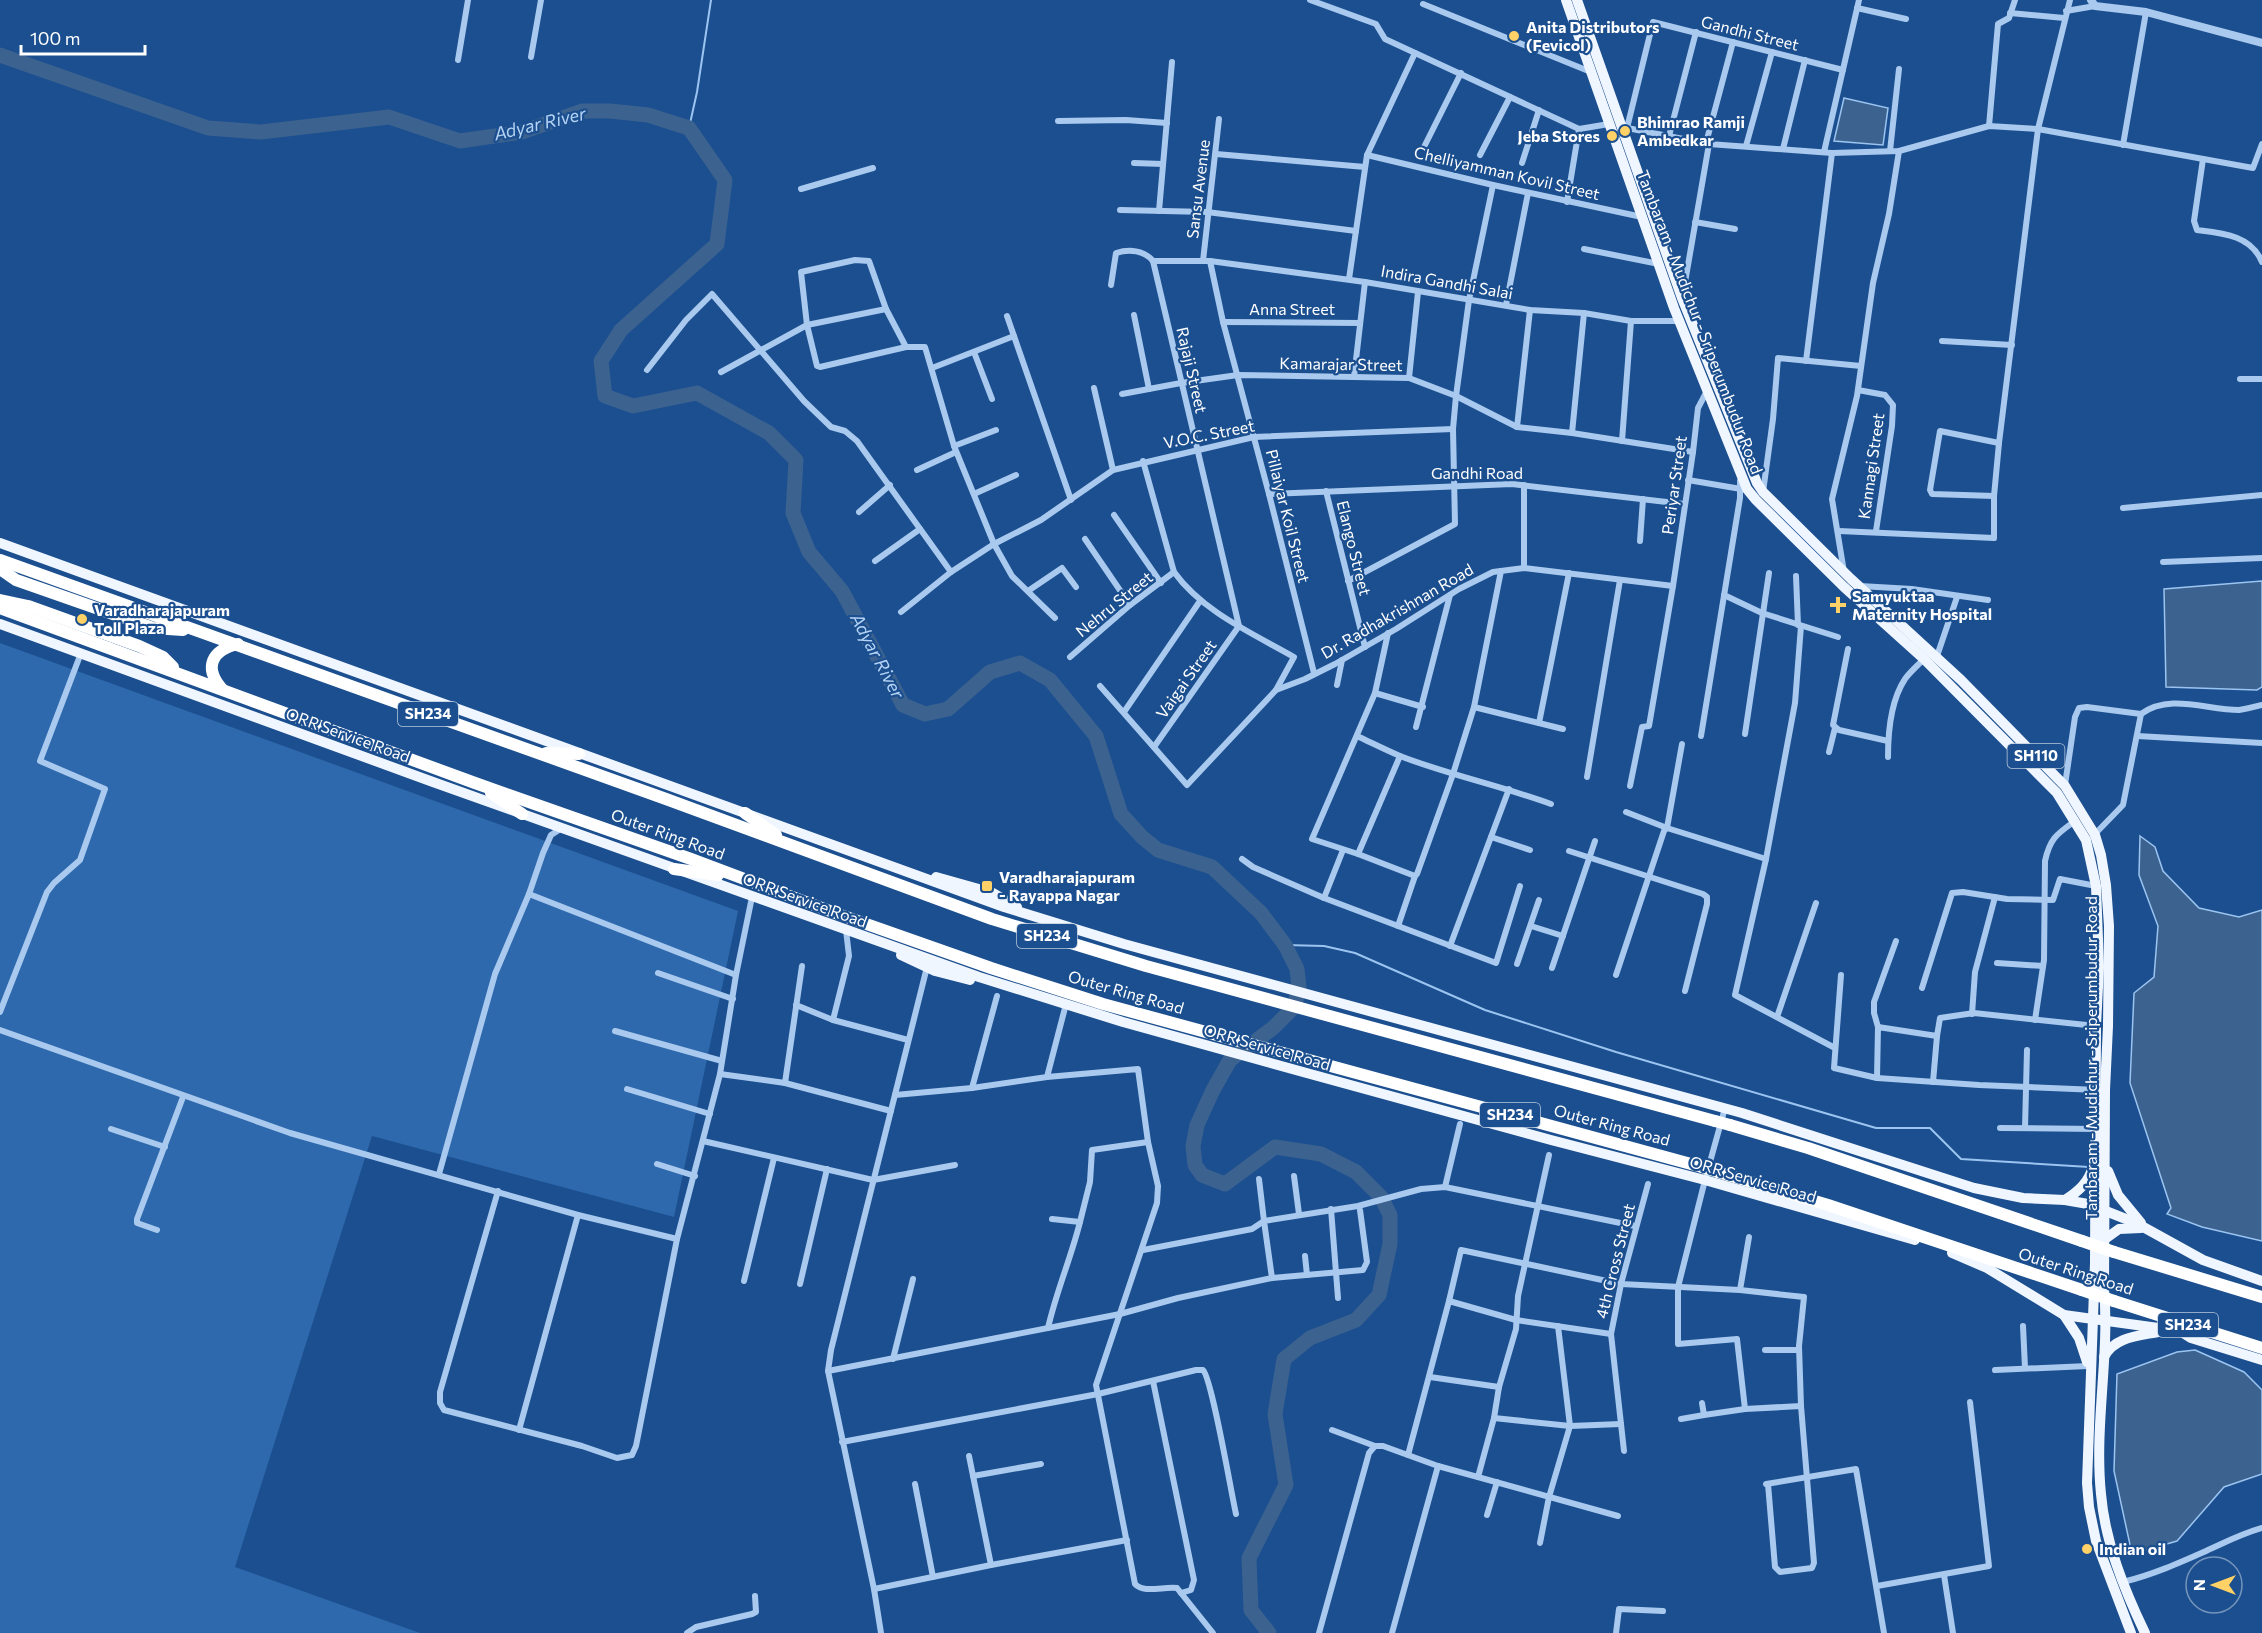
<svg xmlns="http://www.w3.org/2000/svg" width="2262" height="1633" font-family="Commissioner,sans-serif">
	<rect width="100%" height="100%" fill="#1b4f8f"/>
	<polygon fill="#2e69ad" points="0,643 738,911 674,1217 372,1136 235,1567 420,1633 0,1633"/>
	<g fill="#3c6290" stroke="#9cc4f0" stroke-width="1.5">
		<polygon points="1844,98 1888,108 1883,145 1834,141"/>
		<polygon points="2262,581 2262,687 2257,690 2166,687 2164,589"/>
		<polygon points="2140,836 2155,847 2163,871 2199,908 2239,917 2262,910 2262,1241 2202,1227 2167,1214 2171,1208 2130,1083 2134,993 2154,977 2158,926 2139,875"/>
		<polygon points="2195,1350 2244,1372 2262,1390 2262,1474 2224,1487 2177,1541 2132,1554 2114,1471 2117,1374 2177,1352"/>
	</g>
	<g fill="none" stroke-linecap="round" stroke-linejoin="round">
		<g stroke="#9cc4f0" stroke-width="2">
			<polyline points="689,128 697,92 711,0"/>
			<polyline points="1285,945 1324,946 1355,953 1485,1010 1616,1052 1876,1128 1930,1128 1961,1159 2089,1167"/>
		</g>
		<polyline stroke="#3c6290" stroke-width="15" points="0,55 208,128 261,132 389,117 460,141 522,132 582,111 610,111 648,115 689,128 725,180 717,244 621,330 601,361 605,396 633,406 697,393 769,433 796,460 793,513 809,552 842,591 903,705 925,714 948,709 990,672 1020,663 1050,680 1096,736 1121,814 1142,837 1158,850 1212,867 1261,913 1285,945 1297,969 1299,987 1296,1000 1291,1010 1273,1028 1230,1060 1213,1090 1197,1125 1193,1146 1195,1165 1202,1175 1225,1184 1275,1147 1321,1154 1356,1172 1381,1197 1390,1215 1390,1244 1379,1295 1356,1320 1310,1338 1284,1359 1275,1414 1286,1485 1249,1558 1251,1610 1269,1633"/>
		<g stroke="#a9c9ee" stroke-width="6">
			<polyline points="1310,0 1376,24 1385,39 1579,129 1609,124"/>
			<polyline points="1423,4 1591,72"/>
			<polyline points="1857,8 1906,19"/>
			<polyline points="2066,11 2095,6"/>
			<polyline points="2010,13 2064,18"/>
			<polyline points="531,57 541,0"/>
			<polyline points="458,60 468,0"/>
			<polyline points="1058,121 1126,120 1167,123"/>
			<polyline points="1989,126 1998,24 2009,18 2015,0"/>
			<polyline points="1622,127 1709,144 1832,153 1899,151 1989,126 2038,129 2253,168 2262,144"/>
			<polyline points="1627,128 1653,22 1843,70"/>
			<polyline points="1669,136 1696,32"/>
			<polyline points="1706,143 1733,42"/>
			<polyline points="2123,145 2146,12"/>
			<polyline points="1746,146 1772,52"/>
			<polyline points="1424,147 1461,73"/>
			<polyline points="1783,149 1805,60"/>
			<polyline points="1890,151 1899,69"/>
			<polyline points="1824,152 1859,0"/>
			<polyline points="1216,154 1365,167"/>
			<polyline points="1367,155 1493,185 1642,217"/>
			<polyline points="1480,155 1510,97"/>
			<path d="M2203 159 2194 221 2197 230C2222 233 2251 235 2262 262"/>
			<polyline points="1134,163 1163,164"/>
			<polyline points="1522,163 1539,110"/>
			<polyline points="801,189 873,168"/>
			<polyline points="1567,202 1579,129"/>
			<polyline points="1120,210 1207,212 1356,231"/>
			<polyline points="1159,211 1172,62"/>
			<polyline points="1695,222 1735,229"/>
			<polyline points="1584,249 1659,264"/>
			<polyline points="1153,261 1239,626 1154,747"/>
			<polyline points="1203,261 1219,119"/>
			<polyline points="1210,261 1223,322 1269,494 1314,673"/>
			<polyline points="1349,279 1367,155 1415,53"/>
			<path d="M1111 285 1116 253C1129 249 1144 250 1153 261H1210L1365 282 1530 310 1584 313 1631 321H1680"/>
			<polyline points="1683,294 1709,144"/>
			<polyline points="1506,305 1528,193"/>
			<polyline points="1134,315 1149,389"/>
			<polyline points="1007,316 1071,500"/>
			<polyline points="1223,322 1360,323"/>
			<polyline points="1942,341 2012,345"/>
			<polyline points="906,347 886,309 869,261 855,260 801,272 807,325 817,366 820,367 906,347 925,347 954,446 994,544 1012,576 1055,618"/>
			<polyline points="974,352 992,399"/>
			<polyline points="1806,361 1832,153"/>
			<polyline points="932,368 1014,336"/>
			<polyline points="647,370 686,320 712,294 804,401 831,427 845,431 857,441 951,572"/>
			<polyline points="721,372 807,325 886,309"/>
			<polyline points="1354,377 1365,282"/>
			<polyline points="1409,378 1418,292"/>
			<polyline points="2240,379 2262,379"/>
			<polyline points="1094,388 1113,470"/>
			<polyline points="1858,390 1885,395 1893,405 1892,426 1876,531"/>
			<polyline points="1122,394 1181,383 1238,375 1409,378 1456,396 1517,427 1572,433 1693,452"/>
			<polyline points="1517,427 1530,310"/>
			<polyline points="1572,433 1584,313"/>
			<polyline points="1622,441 1631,321"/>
			<polyline points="954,446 996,430"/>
			<polyline points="917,470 956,452"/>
			<polyline points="1688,480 1741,489"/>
			<polyline points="1524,485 1524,568"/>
			<polyline points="1326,491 1365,647"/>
			<polyline points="1763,492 1773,419 1778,358 1861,366"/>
			<polyline points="974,494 1016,475"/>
			<polyline points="1269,494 1512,484 1684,504"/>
			<polyline points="1994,496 1932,494 1930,490 1940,431 1999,443"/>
			<polyline points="2123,508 2262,495"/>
			<polyline points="859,512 890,485"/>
			<polyline points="1114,515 1161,583"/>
			<polyline points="1839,531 1994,538 1994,496 1999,443 2038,129 2070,0"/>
			<polyline points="1085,539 1130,605"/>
			<polyline points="1640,541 1643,499"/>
			<polyline points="875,561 920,529"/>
			<polyline points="2163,562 2262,558"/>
			<polyline points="1844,572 1832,499 1857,396 1873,283 1889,214 1899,151"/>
			<polyline points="1796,576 1798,625"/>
			<polyline points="1348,581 1455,524 1453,429 1456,396 1469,300 1493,185"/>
			<polyline points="1860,586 1912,589 1988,600"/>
			<polyline points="1028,591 1062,568 1076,587"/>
			<polyline points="1724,595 1762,613 1838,637"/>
			<polyline points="901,612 951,572 994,544 1041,520 1113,470 1254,437 1453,429"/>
			<polyline points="1801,626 1795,703 1766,859 1735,995 1835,1048"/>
			<polyline points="1388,633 1375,693 1312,839 1358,854 1415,876 1417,874 1453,774 1474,707 1501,571"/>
			<polyline points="1848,649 1833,725 1839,730 1888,741"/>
			<polyline points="1070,657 1130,605 1174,572"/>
			<polyline points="1936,659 1957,597"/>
			<polyline points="1337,685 1342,660"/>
			<path d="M1100 686 1187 785 1276 690 1294 657C1252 633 1203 612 1174 572L1143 461"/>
			<polyline points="1276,690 1305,679 1335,664 1396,629 1459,589 1493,572 1524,568 1673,586"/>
			<polyline points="1375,693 1423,707"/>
			<polyline points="1474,707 1563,729"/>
			<polyline points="1124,712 1200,601"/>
			<polyline points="1539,723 1569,573"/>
			<polyline points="1416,727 1450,595"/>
			<polyline points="1745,734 1769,573"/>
			<path d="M1357 736C1372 743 1386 750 1400 756 1449 775 1502 786 1551 804"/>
			<polyline points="1701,736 1740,498 1740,481"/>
			<polyline points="2137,736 2262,743"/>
			<polyline points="1829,752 1835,728"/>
			<path d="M1888 757C1888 733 1891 700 1905 679 1910 672 1918 665 1924 659"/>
			<polyline points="1587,777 1620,580"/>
			<polyline points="2065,785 2075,717 2079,708 2087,707 2141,714"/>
			<polyline points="1630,786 1642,727 1649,726 1673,586 1693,452 1698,408 1707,391"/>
			<polyline points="1626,812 1667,828 1682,744"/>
			<path d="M2093 836 2123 805 2141 714C2170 693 2206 710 2239 710 2246 709 2254 707 2262 705"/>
			<polyline points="1491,837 1530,850"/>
			<polyline points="1569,851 1703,894 1707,897 1707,904 1685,991"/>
			<polyline points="1358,854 1400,756"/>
			<polyline points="1242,859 1253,867 1324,898 1496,963 1520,886"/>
			<polyline points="529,894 736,975"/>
			<polyline points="1324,898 1343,850"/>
			<polyline points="1398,926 1415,876"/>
			<polyline points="1531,926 1563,936"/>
			<polyline points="1450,946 1509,789"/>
			<polyline points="1997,963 2043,966"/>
			<polyline points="1517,964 1539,900"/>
			<polyline points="1552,968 1595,841"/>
			<polyline points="658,973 733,999"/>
			<polyline points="1616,975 1664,831 1667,828 1766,859"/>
			<polyline points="1841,975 1834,1068 1877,1078"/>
			<polyline points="1922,988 1952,893 1963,892 2007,899 2053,900 2060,879 2096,886"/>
			<polyline points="796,1005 833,1020 908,1040"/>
			<polyline points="0,1012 47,892 54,883 80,860 105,789 40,761 81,653"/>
			<polyline points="1972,1014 1975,972 1995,897"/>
			<polyline points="1777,1017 1816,903"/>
			<polyline points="833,1020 849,956 846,930"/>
			<path d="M2035 1020 2044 960 2045 861C2050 838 2057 834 2075 821"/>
			<polyline points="2096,1026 1974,1013 1940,1018 1937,1036 1878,1027 1877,1078 1979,1085 2098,1090"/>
			<polyline points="1878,1027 1874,1013 1874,1002 1896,941"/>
			<polyline points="0,1030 290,1133 578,1215 677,1239 720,1074 736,975 752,897"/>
			<polyline points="615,1031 722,1061"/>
			<polyline points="720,1074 785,1083 891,1111"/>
			<path d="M1047 1077 1138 1069 1148 1142 1158 1186 1157 1203 1096 1385 1135 1584C1144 1594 1164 1586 1177 1588L1213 1633"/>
			<polyline points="1933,1082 1937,1036"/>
			<polyline points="785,1083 802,966"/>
			<polyline points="972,1088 997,996"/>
			<polyline points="627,1089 710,1114"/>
			<polyline points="895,1095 972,1088 1047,1077 1066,1004"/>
			<polyline points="1725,1108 1705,1180 1678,1287 1678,1344 1737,1339 1745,1409"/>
			<polyline points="2000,1128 2096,1129"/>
			<polyline points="2025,1128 2027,1050"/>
			<polyline points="111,1129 165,1147"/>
			<polyline points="703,1141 873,1180 955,1165"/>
			<polyline points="657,1164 695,1176"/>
			<polyline points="439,1174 495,974 529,894 543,853 551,835 562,828"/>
			<polyline points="1294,1176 1299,1214"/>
			<polyline points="1445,1187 1460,1124"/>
			<polyline points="498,1191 440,1392 440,1403 444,1410 582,1446 617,1458 632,1455 636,1446 677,1239"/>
			<polyline points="1331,1209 1338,1298"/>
			<polyline points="1080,1222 1090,1182 1092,1150 1148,1142"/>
			<polyline points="157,1230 137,1223 137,1219 183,1097"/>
			<polyline points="1143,1250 1252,1229 1264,1221 1259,1179"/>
			<polyline points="1305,1256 1307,1275"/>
			<polyline points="1272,1278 1363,1270 1367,1262 1360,1210"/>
			<polyline points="744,1281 774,1158"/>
			<polyline points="800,1284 827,1169"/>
			<polyline points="1740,1290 1749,1237"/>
			<polyline points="1449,1301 1461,1250 1621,1284 1740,1290 1804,1297 1799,1346 1801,1406 1814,1563 1812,1568 1780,1572 1775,1567 1768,1484"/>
			<polyline points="2023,1326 2025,1368"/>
			<path d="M1048 1328C1056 1292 1071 1258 1080 1222L1052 1219"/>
			<polyline points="1765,1350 1799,1350"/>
			<polyline points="893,1359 913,1279"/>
			<polyline points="1995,1370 2088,1366"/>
			<polyline points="828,1371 1120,1314 1178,1298 1272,1278 1264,1221 1358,1206 1421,1189 1445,1187 1635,1226"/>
			<polyline points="1430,1377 1499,1387"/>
			<polyline points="1153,1381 1194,1580 1191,1590 1181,1593"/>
			<polyline points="1702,1403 1704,1415 1745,1409 1801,1406"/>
			<polyline points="1494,1418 1570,1426 1621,1424"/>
			<polyline points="1681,1419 1704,1415"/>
			<polyline points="519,1430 578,1215"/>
			<polyline points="1332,1430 1375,1446"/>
			<path d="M842 1442 1098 1394 1196 1370H1203C1212 1379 1231 1492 1236 1514"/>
			<polyline points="1624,1451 1611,1334 1621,1284 1648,1184"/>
			<polyline points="1408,1455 1449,1301 1516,1320 1611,1334"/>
			<polyline points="973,1476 1041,1464"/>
			<polyline points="1478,1477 1494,1418 1499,1387 1516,1329 1518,1296 1549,1155"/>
			<polyline points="915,1484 933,1577"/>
			<polyline points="1766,1484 1856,1469 1884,1633"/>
			<polyline points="1487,1515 1497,1482"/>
			<polyline points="1540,1543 1549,1497 1570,1426 1558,1326"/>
			<polyline points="991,1565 1127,1540"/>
			<polyline points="1944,1575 1953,1633"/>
			<path d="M2123 1582C2152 1575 2179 1563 2206 1551 2226 1542 2241 1534 2262 1528"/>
			<polyline points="1877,1586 1989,1566 1970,1402"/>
			<polyline points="874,1589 991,1565 969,1456"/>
			<polyline points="687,1633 696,1627 752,1614 756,1612 755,1596"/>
			<polyline points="881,1633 874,1589 828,1371 831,1350 927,967"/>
			<polyline points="1319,1633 1369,1453 1375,1446 1383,1446 1438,1466 1618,1516"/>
			<polyline points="1392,1633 1438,1466"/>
			<polyline points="1616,1633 1619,1609 1663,1611"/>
		</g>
		<polyline stroke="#a9c9ee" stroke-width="8" points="2091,0 2095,6 2146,12 2262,43"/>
		<g stroke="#f0f6ff" stroke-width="10">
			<polyline points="1566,0 1674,308 1747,489 1756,500 1844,587 1924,659 2057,793 2086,840 2096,886 2099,967 2096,1026 2095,1263 2087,1483 2089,1507 2096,1541 2131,1633"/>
			<path d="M1577 0 1682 298 1757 483 1763 492 1851 579 1961 680 2065 786 2095 835 2101 855 2106 885 2109 926 2108 1026 2105 1090 2104 1288C2110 1356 2094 1425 2101 1494 2105 1542 2124 1589 2145 1633"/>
			<polyline points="0,543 1004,907 1124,944 1742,1113 1974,1188 2023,1198 2065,1200 2088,1204 2136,1223 2203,1260 2262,1281"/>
			<polyline points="0,624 433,782 979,977 1123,1022 1303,1072 1551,1140 1705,1180 1915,1240"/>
			<polyline points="936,877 993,893 1017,907"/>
			<polyline points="901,955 935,971 970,980"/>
			<polyline points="2108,1171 2118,1195 2141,1223"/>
			<path d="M2065 1200C2079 1191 2089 1182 2093 1166"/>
			<polyline points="2105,1239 2119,1229 2141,1228"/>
			<polyline points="1952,1253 1987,1268 2064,1315 2180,1331 2191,1338 2262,1360"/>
			<polyline points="2064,1315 2079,1338 2087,1362"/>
			<path d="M2104 1357C2114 1337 2138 1336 2158 1332"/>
		</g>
		<g stroke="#fff" stroke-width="12">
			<polyline points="0,560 666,799 992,919 1146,966 1715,1121"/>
			<polyline points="0,569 16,580 153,628 183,630"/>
			<polyline points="0,600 28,606 139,646 163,657 173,667"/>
			<polyline points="0,608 475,783 691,859 838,914 991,968 1103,1004 1702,1167"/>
			<path d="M222 689C203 667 212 650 238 644"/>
			<polyline points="546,753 579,754"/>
			<polyline points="491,793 522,814"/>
			<polyline points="745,813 776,835"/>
			<polyline points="674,869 718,875"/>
			<polyline points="1730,1125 1808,1148 2082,1241"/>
			<polyline points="1718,1172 1828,1205 2082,1290"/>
			<polyline points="2114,1252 2262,1297"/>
			<polyline points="2114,1301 2262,1348"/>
		</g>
		<g stroke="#fff" stroke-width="12">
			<polyline points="1715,1121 1730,1125"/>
			<polyline points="1702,1167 1718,1172"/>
			<polyline points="2082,1241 2114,1252"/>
			<polyline points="2082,1290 2114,1301"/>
		</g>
	</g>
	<g fill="#ffd166" stroke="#1b4f8f" stroke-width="2">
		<circle cx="1514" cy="36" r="6"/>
		<circle cx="1625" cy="131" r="6"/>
		<circle cx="1612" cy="136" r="6"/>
		<path d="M1835 596h6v6h6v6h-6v6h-6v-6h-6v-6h6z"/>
		<circle cx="82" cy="619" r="6"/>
		<rect x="981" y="880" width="12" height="12" rx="3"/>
		<circle cx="2087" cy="1549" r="6"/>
	</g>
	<g text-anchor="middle" stroke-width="4.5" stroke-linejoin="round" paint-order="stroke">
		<g fill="#1b4f8f" stroke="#bbcadd" stroke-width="1.5">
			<rect x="398" y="702" width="60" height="24" rx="4.5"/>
			<rect x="2007.5" y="744" width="57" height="24" rx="4.5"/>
			<rect x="1017" y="924" width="60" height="24" rx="4.5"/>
			<rect x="1480" y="1103" width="60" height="24" rx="4.5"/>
			<rect x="2158" y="1313" width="60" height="24" rx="4.5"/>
		</g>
		<g font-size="15" font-weight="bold" fill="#fff">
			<text x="428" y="719">SH234</text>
			<text x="2036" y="761">SH110</text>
			<text x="1047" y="941">SH234</text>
			<text x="1510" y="1120">SH234</text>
			<text x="2188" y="1330">SH234</text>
		</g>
		<g font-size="16" font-weight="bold" fill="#fff" stroke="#1b4f8f" text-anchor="start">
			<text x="1526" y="33">Anita Distributors<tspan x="1526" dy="18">(Fevicol)</tspan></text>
			<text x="1637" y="128">Bhimrao Ramji<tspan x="1637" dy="18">Ambedkar</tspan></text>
			<text x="1600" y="142" text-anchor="end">Jeba Stores</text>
			<text x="1852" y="602">Samyuktaa<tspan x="1852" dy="18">Maternity Hospital</tspan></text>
			<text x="94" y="616">Varadharajapuram<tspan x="94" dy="18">Toll Plaza</tspan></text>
			<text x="999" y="883">Varadharajapuram<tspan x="999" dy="18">- Rayappa Nagar</tspan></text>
			<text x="2099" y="1555">Indian oil</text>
		</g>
		<g font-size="16" fill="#fff" stroke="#1b4f8f">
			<text transform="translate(1750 33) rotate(14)" y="6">Gandhi Street</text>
			<text transform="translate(1507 173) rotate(13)" y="6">Chelliyamman Kovil Street</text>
			<text transform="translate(1198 189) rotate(-83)" y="6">Sansu Avenue</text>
			<text transform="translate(1447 282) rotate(10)" y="6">Indira Gandhi Salai</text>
			<text x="1292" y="315">Anna Street</text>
			<text transform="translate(1700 322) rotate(69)" y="6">Tambaram - Mudichur - Sriperumbudur Road</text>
			<text transform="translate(1341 364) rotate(1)" y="6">Kamarajar Street</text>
			<text transform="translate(1192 370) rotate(77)" y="6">Rajaji Street</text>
			<text transform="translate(1209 434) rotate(-11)" y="6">V.O.C. Street</text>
			<text transform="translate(1871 466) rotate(-82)" y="6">Kannagi Street</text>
			<text x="1477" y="479">Gandhi Road</text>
			<text transform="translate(1674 485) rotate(-82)" y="6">Periyar Street</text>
			<text transform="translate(1288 516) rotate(76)" y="6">Pillaiyar Koil Street</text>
			<text transform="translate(1354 548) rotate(76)" y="6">Elango Street</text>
			<text transform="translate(1114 604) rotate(-39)" y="6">Nehru Street</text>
			<text transform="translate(1397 611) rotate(-30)" y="6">Dr. Radhakrishnan Road</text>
			<text transform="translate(1186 679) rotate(-55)" y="6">Vaigai Street</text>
			<text transform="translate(348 735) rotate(20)" y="6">ORR Service Road</text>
			<text transform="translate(668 834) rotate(20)" y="6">Outer Ring Road</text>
			<text transform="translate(805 900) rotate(20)" y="6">ORR Service Road</text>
			<text transform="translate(1126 992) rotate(16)" y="6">Outer Ring Road</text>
			<text transform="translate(1267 1047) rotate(16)" y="6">ORR Service Road</text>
			<text transform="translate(2091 1058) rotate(-90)" y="6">Tambaram - Mudichur - Sriperumbudur Road</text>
			<text transform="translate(1612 1125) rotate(15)" y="6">Outer Ring Road</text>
			<text transform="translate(1753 1179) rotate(16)" y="6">ORR Service Road</text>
			<text transform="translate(1615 1261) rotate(-76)" y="6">4th Cross Street</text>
			<text transform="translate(2076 1271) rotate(18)" y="6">Outer Ring Road</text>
		</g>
		<g font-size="18" font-style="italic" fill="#b5d3f5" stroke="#1b4f8f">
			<text transform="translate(540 124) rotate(-13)" y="6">Adyar River</text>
			<text transform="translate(877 656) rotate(62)" y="6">Adyar River</text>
		</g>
	</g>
	<g transform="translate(2214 1585) rotate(270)"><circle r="28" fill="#1b4f8f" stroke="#7695bc" stroke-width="1.5"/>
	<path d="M0-4.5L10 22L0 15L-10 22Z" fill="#ffd166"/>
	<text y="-9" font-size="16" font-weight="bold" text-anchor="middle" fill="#ffffff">N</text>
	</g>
	<path d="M21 45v9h124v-9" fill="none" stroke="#ffffff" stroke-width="3"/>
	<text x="30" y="45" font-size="18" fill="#ffffff" stroke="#1b4f8f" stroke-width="4.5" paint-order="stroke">100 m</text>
</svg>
